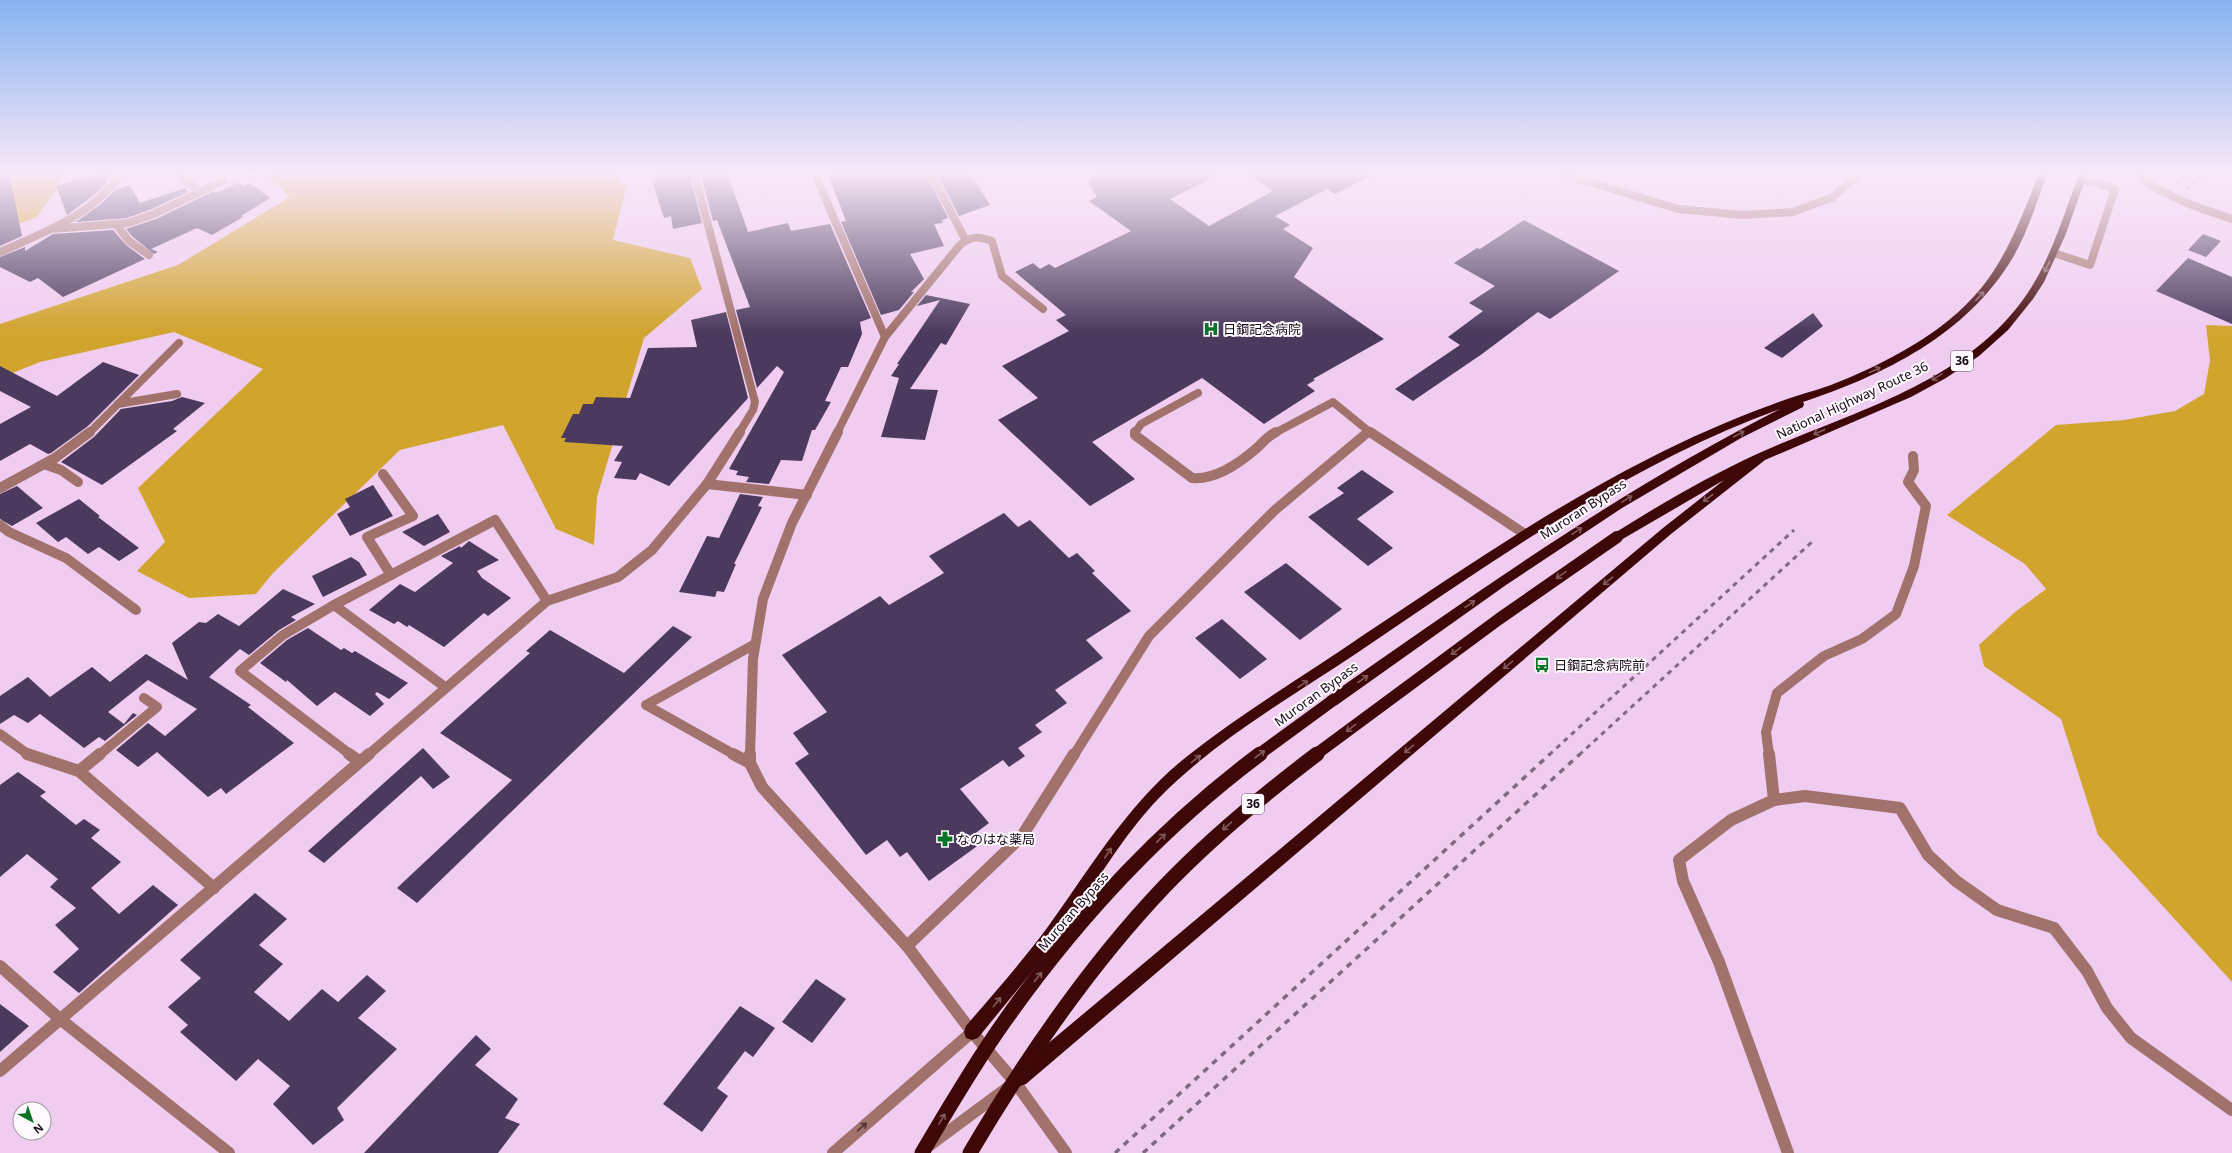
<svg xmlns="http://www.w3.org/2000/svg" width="2232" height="1153" font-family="'Noto Sans','Noto Sans JP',sans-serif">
	<rect width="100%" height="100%" fill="#f0ccf0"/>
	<g fill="#d1a42d">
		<polygon points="0,172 72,172 64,178 37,217 0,231"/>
		<polygon points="262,172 614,172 626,188 613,240 690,258 702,289 644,338 597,497 594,545 556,529 503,425 400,450 273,573 256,594 189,598 137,571 165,542 138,488 263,369 174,332 40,362 0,378 0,324 178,265 290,197"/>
		<polygon points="2206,325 2232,326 2232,982 2098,835 2061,719 1984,666 1979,645 2015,612 2046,589 2025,564 1947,515 2056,425 2124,420 2175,411 2204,394 2210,361"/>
	</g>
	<g fill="#4b3a5d">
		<polygon points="9,172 22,236 0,246 0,173"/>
		<polygon points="104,172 113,172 106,183 94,195 67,215 56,186"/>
		<polygon points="653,172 689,172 702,223 673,229 671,216 664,218 652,181 658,180"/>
		<polygon points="700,172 727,172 748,232 788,223 791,231 830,224 871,318 860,322 862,334 848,367 841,367 825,401 831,402 815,430 812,430 802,461 781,460 769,484 746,482 749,477 736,475 738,471 729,469 784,372 777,366 757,388 736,310 750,307 717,220 713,221"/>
		<polygon points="827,172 925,172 948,218 942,220 943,223 934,224 944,246 910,254 924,279 911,292 914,292 899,310 881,315 841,222 846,221"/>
		<polygon points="936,172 970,172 990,205 959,216"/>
		<polygon points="1094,172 1224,172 1170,199 1209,226 1273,191 1244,172 1379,172 1335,194 1327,189 1275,216 1290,225 1283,229 1313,248 1294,277 1384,339 1313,379 1315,380 1307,385 1315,391 1264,424 1202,378 1092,442 1135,479 1090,506 998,420 1038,398 1002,366 1069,331 1056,320 1066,315 1015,272 1033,263 1040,269 1049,264 1055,268 1131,231 1089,201 1097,197 1088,182"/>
		<polygon points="238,183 243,186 250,183 270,198 241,216 243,217 212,235 197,228 151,249 158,252 154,254 133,237 126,229 156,219 214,191 216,193"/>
		<polygon points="130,185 140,203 185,188 188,192 152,209 127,218 76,222 101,204 115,190"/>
		<polygon points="1524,220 1619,271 1550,319 1538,312 1482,354 1413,401 1395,389 1460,345 1448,337 1483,311 1469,303 1495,286 1454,263 1477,248 1480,249"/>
		<polygon points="113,230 126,245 145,259 63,297 38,278 30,282 0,267 0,257 25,247 25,251 53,234"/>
		<polygon points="2203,234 2221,241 2206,257 2188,250"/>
		<polygon points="2188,258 2232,277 2232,324 2156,291"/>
		<polygon points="926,295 970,304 946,345 941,343 910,389 938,390 925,440 881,437 899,378 891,376 899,364 897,364 940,300 917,306"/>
		<polygon points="726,312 748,398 669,486 640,473 636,480 614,478 622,462 614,461 623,446 564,442 566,438 561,438 573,414 579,414 583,404 593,404 596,397 630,398 648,348 697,347 691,320"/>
		<polygon points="1813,313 1823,326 1782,358 1764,348"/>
		<polygon points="103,362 139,375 88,426 51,453 48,454 30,444 0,461 0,424 31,407 0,391 0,366 57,396"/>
		<polygon points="182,397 205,403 173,429 177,431 102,485 61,462 94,437 121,409 172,401"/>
		<polygon points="1362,470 1394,492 1357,519 1393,548 1368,566 1308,517 1344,493 1337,488"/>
		<polygon points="373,485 393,516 350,536 337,514 350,507 345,499"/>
		<polygon points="17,486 43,508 12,526 0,519 0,494"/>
		<polygon points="740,494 763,497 758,506 762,507 734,564 736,564 724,592 717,591 715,597 679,592 707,536 719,538"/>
		<polygon points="79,499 100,516 98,517 139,548 119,561 99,547 88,554 66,537 58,542 36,523"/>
		<polygon points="1004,513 1018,527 1030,520 1069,558 1077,553 1095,571 1092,573 1131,611 1086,640 1103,658 1055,690 1067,703 1035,725 1042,732 1018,748 1025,756 1009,767 1003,760 960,789 989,823 973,835 980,844 929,881 907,852 900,857 887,840 866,855 795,763 809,754 793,733 827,712 782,655 880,596 889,605 944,573 929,556"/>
		<polygon points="438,514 450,532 424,546 402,532"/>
		<polygon points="469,541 499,560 477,571 482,578 511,598 488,616 484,613 444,647 409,625 407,627 398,621 394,624 369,610 400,584 415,592 453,563 441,556 460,546 461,548"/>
		<polygon points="351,557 359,562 367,575 323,597 312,576"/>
		<polygon points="1286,563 1342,609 1300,640 1244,592"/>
		<polygon points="283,589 315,604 291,617 296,620 279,630 249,655 240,649 209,677 251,705 248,707 294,743 226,794 221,788 208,797 157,752 138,767 116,750 148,723 165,736 197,709 148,680 108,712 124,724 133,713 137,715 105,741 99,737 84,748 40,714 28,723 14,715 0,724 0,696 28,677 50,697 92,667 110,682 146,654 188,680 172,643 199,622 206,623 218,614 239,626"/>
		<polygon points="1222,619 1267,659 1240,679 1195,638"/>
		<polygon points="673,626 692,637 417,903 397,888 512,780 440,733 530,653 526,651 550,630 624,673"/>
		<polygon points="308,628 341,650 344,648 352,653 355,651 408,683 389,699 377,692 375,694 384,704 370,716 335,692 317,706 287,680 286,682 260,663 287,640"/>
		<polygon points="423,748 450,777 433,789 421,776 324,863 308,851"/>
		<polygon points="18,772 46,792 40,796 76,825 84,819 100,830 91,838 121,862 91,888 119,914 153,885 178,905 79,993 53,972 79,949 55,925 76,908 50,887 58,879 27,854 0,877 0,785"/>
		<polygon points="255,893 287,919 259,945 283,964 254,992 289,1021 322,989 338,1002 367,975 386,991 358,1018 397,1049 337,1108 344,1120 313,1145 273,1104 290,1086 258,1059 236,1081 180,1032 188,1025 168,1007 201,978 180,960"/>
		<polygon points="816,979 846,999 812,1043 782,1022"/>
		<polygon points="0,1004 29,1026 0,1052"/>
		<polygon points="740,1006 775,1028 753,1057 745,1051 717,1088 728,1096 702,1132 663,1104"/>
		<polygon points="476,1035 491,1049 475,1065 518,1099 505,1118 520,1124 498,1153 364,1153"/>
	</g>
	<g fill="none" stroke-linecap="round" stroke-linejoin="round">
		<g stroke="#a1716b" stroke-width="8">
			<polyline points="175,172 200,192"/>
			<polyline points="694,172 755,402 753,410 739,433"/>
			<polyline points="814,172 885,337 837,433"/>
			<polyline points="930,172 965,239"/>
			<polyline points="1557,172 1678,209 1743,215 1793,212 1833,197 1858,175 1858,172"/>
			<path d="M2136 172C2158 195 2202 209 2232 219"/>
			<polyline points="116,224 129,241 149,255"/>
			<polyline points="51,229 128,223 154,214 223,181"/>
			<path d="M0 252C43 233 96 214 121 172"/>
			<polyline points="2054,253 2090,265 2115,189 2081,179"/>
			<path d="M885 337 959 246C969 236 979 236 992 241L1002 276 1043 309"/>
			<polyline points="118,404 177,394"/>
			<polyline points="89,433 179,343"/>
			<polyline points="1135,433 1141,424 1198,393"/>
			<polyline points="1275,433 1333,402 1371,433"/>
			<polyline points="1367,433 1369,431"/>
		</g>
		<g stroke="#a1716b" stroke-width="10">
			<path d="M1135 432V435L1192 478C1216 480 1240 463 1258 447 1264 441 1268 436 1276 432"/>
			<polyline points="1370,432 1525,534"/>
			<polyline points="44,464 61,470 78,482"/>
			<polyline points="383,474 413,516 367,537 391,575"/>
			<polyline points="707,484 807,495"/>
			<polyline points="0,488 55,458 90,432"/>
			<polyline points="0,525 9,532 66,558 136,610"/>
			<polyline points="334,605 445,687"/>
			<polyline points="0,734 29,755"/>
			<polyline points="99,755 157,707 144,698"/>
			<polyline points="351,755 240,671 283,635 334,605 495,520 547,601"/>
			<polyline points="368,755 547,601 618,577 652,550 707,484 740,432"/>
			<polyline points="735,755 646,705 755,644"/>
			<polyline points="750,755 753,659 763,599 792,523 838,432"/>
			<polyline points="1074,755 1149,636 1275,510 1368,432"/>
			<polyline points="1769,755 1766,732 1777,693 1824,656 1862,639 1896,614 1914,566 1926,506 1908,482 1914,470 1913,456"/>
		</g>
		<g stroke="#a1716b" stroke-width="12">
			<polyline points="27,754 79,771 214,888"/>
			<polyline points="349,754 359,761"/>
			<polyline points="733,754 750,763"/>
			<polyline points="750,754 750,763 762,787 907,946 972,1032 1015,1082 1066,1153"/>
			<polyline points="1769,754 1774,800 1731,820 1679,860 1683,881 1719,962 1788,1153"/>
			<polyline points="79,771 100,754"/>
			<polyline points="1774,800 1805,796 1900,808 1928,855 1956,881 1997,910 2054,928 2087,971 2107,1008 2131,1038 2232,1110"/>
			<polyline points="907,946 1022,836 1074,754"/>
			<polyline points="0,966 60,1019 229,1153"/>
			<polyline points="0,1071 369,754"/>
			<polyline points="930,1145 1007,1088"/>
			<polyline points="833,1153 972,1032"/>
		</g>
		<g fill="#3e0808" fill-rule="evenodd">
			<path d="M2040 172H2048C2037 201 2028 232 2012 259 1966 335 1884 375 1803 402L1804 404 1803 407 1741 438 1622 508 1506 585 1337 705 1332 706 1327 705 1326 701 1327 697C1474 594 1620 490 1780 409 1626 465 1492 562 1357 653 1290 698 1217 739 1160 797 1121 837 1094 887 1062 932 1036 969 1006 1003 978 1038L972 1040 966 1038 964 1032 966 1026C993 994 1022 962 1047 928 1092 866 1129 801 1190 754 1246 710 1307 674 1365 634 1457 573 1549 509 1648 459 1687 439 1729 420 1771 405 1790 397 1811 392 1831 385 1870 370 1916 347 1949 320 2001 278 2015 231 2040 172Z"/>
			<path d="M2080 172H2088L2065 236 2044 282 2033 299 2008 330 1979 356 1946 378 1911 397 1765 460 1671 534 1026 1084 1020 1086 1014 1084 1012 1078 1014 1072 1663 528 1724 480 1621 540H1613L1611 537 1613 534C1659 505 1707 477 1757 454 1850 412 1966 384 2027 294 2052 257 2064 213 2080 172Z"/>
		</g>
		<g stroke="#806981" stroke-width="2.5" stroke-dasharray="4 4" stroke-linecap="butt">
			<polyline points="2177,184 2190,172"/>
			<polyline points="2187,189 2207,172"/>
		</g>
		<g stroke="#806981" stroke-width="3" stroke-dasharray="5 5" stroke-linecap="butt">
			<polyline points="1549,755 1794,530"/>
			<polyline points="1579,755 1813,541"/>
		</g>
		<g stroke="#806981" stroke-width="3.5" stroke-dasharray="6 6" stroke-linecap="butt">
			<polyline points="1115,1153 1550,754"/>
			<polyline points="1143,1153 1580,754"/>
		</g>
		<g stroke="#3e0808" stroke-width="12">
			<polyline points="1258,755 1332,701"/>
			<polyline points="1315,755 1499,619 1617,537"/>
		</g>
		<g stroke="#3e0808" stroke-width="15">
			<path d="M922 1153C948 1109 974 1064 1004 1022 1075 921 1161 828 1260 754"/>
			<path d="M970 1153C1026 1058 1088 967 1164 887 1211 838 1263 795 1317 754"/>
		</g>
	</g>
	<defs><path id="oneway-shaft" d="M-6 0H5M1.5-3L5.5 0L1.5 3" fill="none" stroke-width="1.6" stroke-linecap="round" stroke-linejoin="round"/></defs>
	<g stroke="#815c5e">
		<use href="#oneway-shaft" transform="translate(2047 267) rotate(116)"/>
		<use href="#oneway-shaft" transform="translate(1980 296) rotate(-47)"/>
		<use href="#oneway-shaft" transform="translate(1875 370) rotate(-25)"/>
		<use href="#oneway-shaft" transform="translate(1937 377) rotate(149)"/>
		<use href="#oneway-shaft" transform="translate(1819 432) rotate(157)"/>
		<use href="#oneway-shaft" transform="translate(1739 434) rotate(-28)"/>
		<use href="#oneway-shaft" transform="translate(1708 498) rotate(143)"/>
		<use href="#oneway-shaft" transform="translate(1627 499) rotate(-32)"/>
		<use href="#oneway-shaft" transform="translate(1577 531) rotate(-34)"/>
		<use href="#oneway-shaft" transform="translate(1561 575) rotate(145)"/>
		<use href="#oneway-shaft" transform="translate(1608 581) rotate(140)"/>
		<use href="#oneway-shaft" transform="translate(1470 604) rotate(-35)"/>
		<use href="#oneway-shaft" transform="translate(1456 651) rotate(143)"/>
		<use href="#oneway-shaft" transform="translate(1508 665) rotate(140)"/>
		<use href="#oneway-shaft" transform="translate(1363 679) rotate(-35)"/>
		<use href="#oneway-shaft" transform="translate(1303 684) rotate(-34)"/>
		<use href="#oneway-shaft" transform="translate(1351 728) rotate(143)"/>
		<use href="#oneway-shaft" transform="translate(1409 749) rotate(140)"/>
		<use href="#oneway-shaft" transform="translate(1260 754) rotate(-37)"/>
		<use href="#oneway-shaft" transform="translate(1196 759) rotate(-38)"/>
		<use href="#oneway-shaft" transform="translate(1227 826) rotate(139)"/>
		<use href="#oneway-shaft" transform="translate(1161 838) rotate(-44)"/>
		<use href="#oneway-shaft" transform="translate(1108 853) rotate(-56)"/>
		<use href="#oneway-shaft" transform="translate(1038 977) rotate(-52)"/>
		<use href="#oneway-shaft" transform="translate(997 1002) rotate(-51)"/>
		<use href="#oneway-shaft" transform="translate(942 1119) rotate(-60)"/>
	</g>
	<use stroke="#4e3339" href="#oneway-shaft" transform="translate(862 1127) rotate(-41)"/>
	<linearGradient id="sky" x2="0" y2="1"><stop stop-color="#86b3f0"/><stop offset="0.52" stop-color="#f8e8f8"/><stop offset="1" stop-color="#f8e8f8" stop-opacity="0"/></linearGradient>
	<rect width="2232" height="333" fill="url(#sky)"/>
	<defs>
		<symbol id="hospital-bare" viewBox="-9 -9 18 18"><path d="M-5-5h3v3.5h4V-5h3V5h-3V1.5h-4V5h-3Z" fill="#087427" stroke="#fdf9fd" stroke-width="2.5" paint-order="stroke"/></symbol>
		<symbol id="bus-bare" viewBox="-9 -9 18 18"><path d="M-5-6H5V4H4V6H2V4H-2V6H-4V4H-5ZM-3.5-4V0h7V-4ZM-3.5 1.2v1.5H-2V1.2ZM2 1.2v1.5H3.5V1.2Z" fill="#087427" stroke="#fdf9fd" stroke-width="2.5" paint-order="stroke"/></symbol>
		<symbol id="pharmacy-bare" viewBox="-9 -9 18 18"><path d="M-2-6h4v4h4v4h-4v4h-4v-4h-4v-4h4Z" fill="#087427" stroke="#fdf9fd" stroke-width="2.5" paint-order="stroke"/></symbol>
	</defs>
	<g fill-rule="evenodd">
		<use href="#hospital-bare" x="1200" y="318" width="22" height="22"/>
		<use href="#bus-bare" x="1531" y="654" width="22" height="22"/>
		<use href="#pharmacy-bare" x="934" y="828" width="22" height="22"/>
	</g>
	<g text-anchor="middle" stroke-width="4" stroke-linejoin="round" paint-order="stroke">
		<g fill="#fdf9fd" stroke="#5b525c" stroke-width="1">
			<rect x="1951" y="351" width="22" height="20" rx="3"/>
			<rect x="1242" y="794" width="22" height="20" rx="3"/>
		</g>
		<g font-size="12" font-weight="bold" fill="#160a17">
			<text x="1962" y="365">36</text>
			<text x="1253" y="808">36</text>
		</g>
		<g font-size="13" fill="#160a17" stroke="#fdf9fd" text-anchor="start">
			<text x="1223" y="334">日鋼記念病院</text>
			<text x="1554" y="670">日鋼記念病院前</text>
			<text x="957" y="844">なのはな薬局</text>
		</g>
		<g font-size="13" fill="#160a17" stroke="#fdf9fd">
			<text transform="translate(1852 400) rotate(-25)" y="5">National Highway Route 36</text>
			<text transform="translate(1583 509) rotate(-33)" y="5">Muroran Bypass</text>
			<text transform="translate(1316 694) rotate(-36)" y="5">Muroran Bypass</text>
			<text transform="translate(1073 911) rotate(-49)" y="5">Muroran Bypass</text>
		</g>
	</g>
	<g transform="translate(32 1121) rotate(140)"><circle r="19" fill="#fdf9fd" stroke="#a199a1"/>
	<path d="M0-3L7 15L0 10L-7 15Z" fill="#087427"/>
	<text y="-6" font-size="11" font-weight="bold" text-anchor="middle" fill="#160a17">N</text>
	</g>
</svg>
